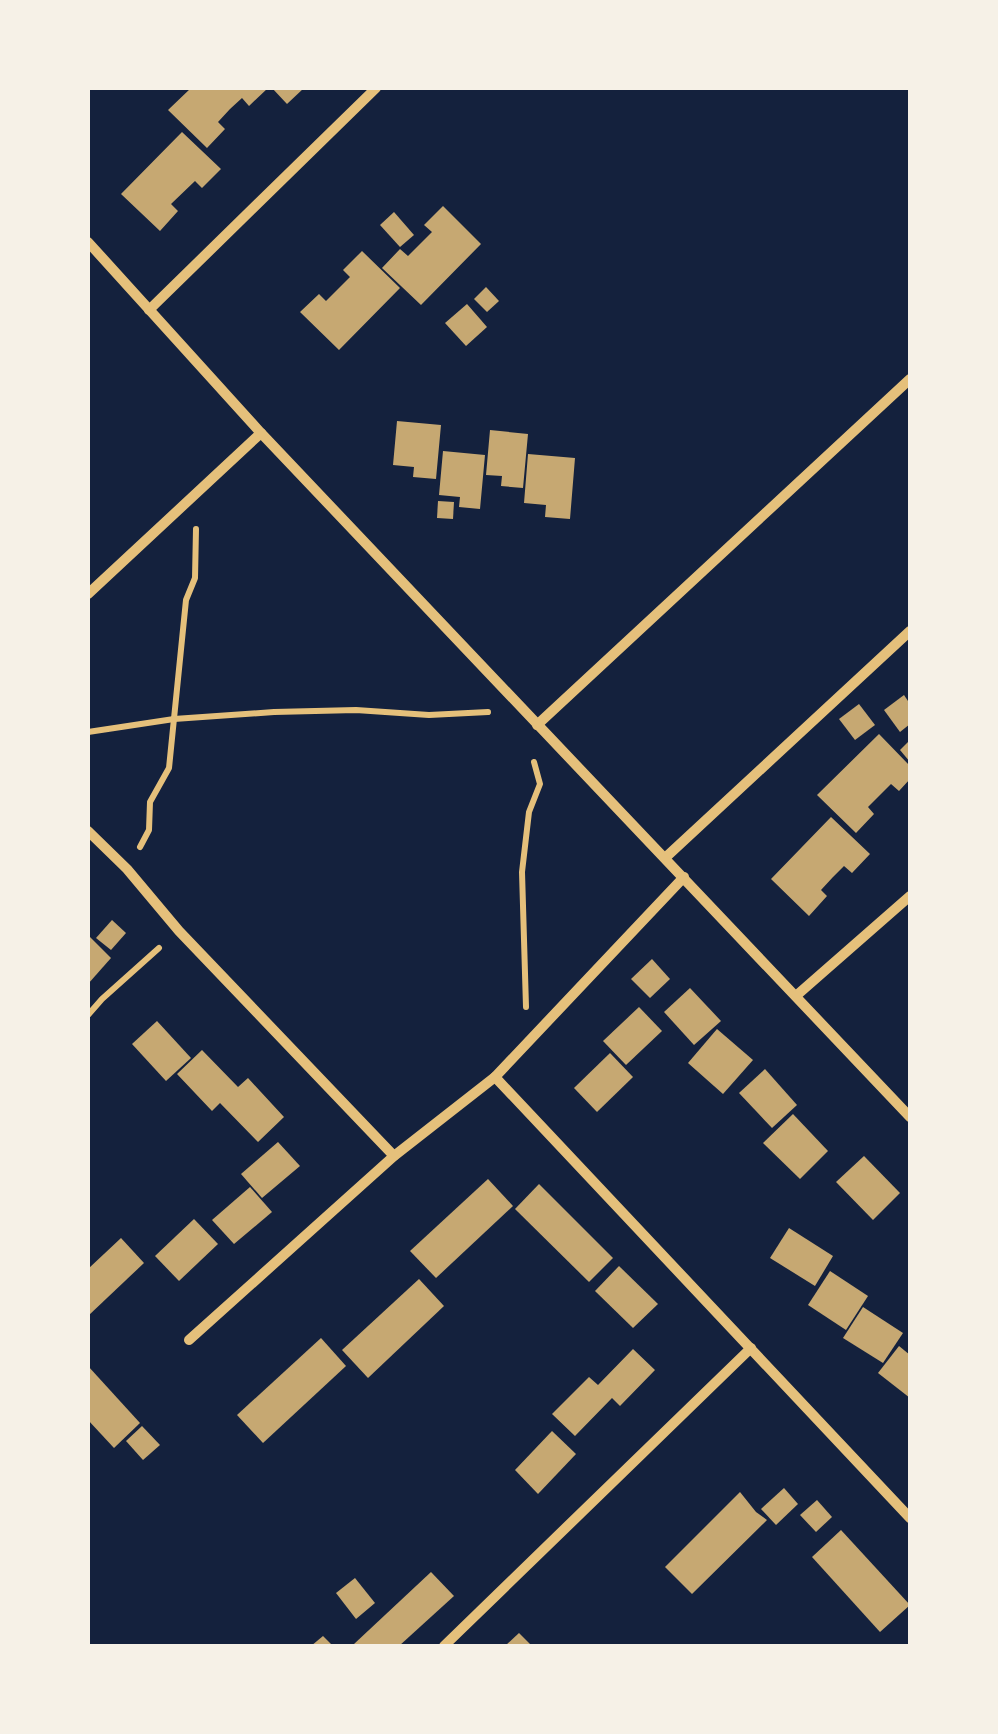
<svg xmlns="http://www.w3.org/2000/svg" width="998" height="1734" font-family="'Noto Serif',serif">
	<rect width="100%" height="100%" fill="#14213d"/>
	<g fill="#c6a872">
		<polygon points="191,88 268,88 249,106 242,98 230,109 218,122 225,129 207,148 168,110"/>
		<polygon points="272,88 304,88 287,104"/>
		<polygon points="182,132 221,169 202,188 195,181 171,204 178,211 160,231 121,194"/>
		<polygon points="443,206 481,244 421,305 382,268 400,249 408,256 432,232 424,225"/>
		<polygon points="394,212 414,235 400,247 380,225"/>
		<polygon points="362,251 400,288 339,350 300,312 319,294 326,301 350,277 343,270"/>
		<polygon points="486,287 499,301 487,312 474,299"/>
		<polygon points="467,304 487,327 466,346 445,323"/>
		<polygon points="397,421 441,425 436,479 413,477 414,467 393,465"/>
		<polygon points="490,430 528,434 523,488 501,486 502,476 486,475"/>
		<polygon points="443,451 485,455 480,509 459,507 460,497 439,495"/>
		<polygon points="528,454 575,458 570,519 545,517 546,505 524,503"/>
		<polygon points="438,501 454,502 453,519 437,518"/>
		<polygon points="904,695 910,704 910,724 900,732 884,710"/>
		<polygon points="859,704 875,725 855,740 839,719"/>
		<polygon points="879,734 910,766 910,779 899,791 891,784 868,807 874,814 856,833 817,795"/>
		<polygon points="910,740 910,762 900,750"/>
		<polygon points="831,817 870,854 852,873 844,866 833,877 821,890 827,896 809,916 771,879"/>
		<polygon points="112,920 126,933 111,950 96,938"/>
		<polygon points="88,935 111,958 88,984"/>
		<polygon points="652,959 670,979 650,998 631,979"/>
		<polygon points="690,988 721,1021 694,1045 664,1012"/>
		<polygon points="639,1007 662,1031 626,1065 603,1041"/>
		<polygon points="157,1021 191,1058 166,1081 132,1044"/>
		<polygon points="717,1029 753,1060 723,1094 688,1063"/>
		<polygon points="202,1050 238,1087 248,1078 284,1117 258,1142 220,1103 212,1111 177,1074"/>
		<polygon points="610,1053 633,1077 597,1112 574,1088"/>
		<polygon points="765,1069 797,1105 772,1128 739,1093"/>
		<polygon points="793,1114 828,1151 800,1179 763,1143"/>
		<polygon points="278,1142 300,1166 262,1198 241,1174"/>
		<polygon points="864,1156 900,1193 873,1220 836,1182"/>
		<polygon points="488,1179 513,1206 436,1278 410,1251"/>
		<polygon points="539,1184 613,1258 589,1282 515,1209"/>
		<polygon points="250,1187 272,1212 234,1244 212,1220"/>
		<polygon points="194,1219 218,1244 179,1281 155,1256"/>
		<polygon points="789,1228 833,1256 815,1286 770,1258"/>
		<polygon points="121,1238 144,1263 88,1316 88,1269"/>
		<polygon points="619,1266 658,1304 633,1328 595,1291"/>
		<polygon points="830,1271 868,1296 846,1330 808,1305"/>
		<polygon points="419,1279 444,1306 368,1378 342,1350"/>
		<polygon points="863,1307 903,1333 883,1363 843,1338"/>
		<polygon points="321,1338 346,1366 263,1443 237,1415"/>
		<polygon points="899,1346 910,1355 910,1398 878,1373"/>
		<polygon points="633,1349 655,1370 620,1406 612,1398 575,1436 552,1414 589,1377 598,1385"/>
		<polygon points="88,1366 140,1423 114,1448 88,1420"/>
		<polygon points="142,1426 160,1445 143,1460 126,1441"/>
		<polygon points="552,1431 576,1454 538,1494 515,1470"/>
		<polygon points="784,1488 798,1504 776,1525 761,1509"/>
		<polygon points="740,1492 756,1512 767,1520 692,1594 665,1567"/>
		<polygon points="817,1500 832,1517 816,1532 800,1515"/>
		<polygon points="841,1530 910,1605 880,1632 812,1557"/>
		<polygon points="431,1572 454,1596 399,1646 357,1646 354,1644"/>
		<polygon points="355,1578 375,1603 356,1619 336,1593"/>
		<polygon points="519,1633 532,1646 505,1646"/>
		<polygon points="323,1636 333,1646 311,1646"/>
	</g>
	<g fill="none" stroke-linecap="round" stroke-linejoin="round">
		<g stroke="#e5c07b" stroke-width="6">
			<polyline points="88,732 174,719 274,712 356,710 429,715 488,712"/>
			<polyline points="140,847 149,830 150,802 169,768 186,600 195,578 196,529"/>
			<polyline points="526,1007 522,872 529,812 540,784 534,762"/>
			<polyline points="88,1015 102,999 159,948"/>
		</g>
		<g stroke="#e5c07b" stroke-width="10">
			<polyline points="88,242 261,433 910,1117"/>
			<polyline points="149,310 376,88"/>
			<polyline points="88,594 261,433"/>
			<polyline points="537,725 910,379"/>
			<polyline points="88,831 127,869 179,931 394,1156"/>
			<polyline points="665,858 910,631"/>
			<polyline points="797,995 910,896"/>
			<polyline points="495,1077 910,1518"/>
			<polyline points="189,1340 394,1156 495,1077 684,877"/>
			<polyline points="444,1646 751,1348"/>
		</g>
	</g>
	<rect width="998" height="1734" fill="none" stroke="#f6f1e7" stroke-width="180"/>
</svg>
